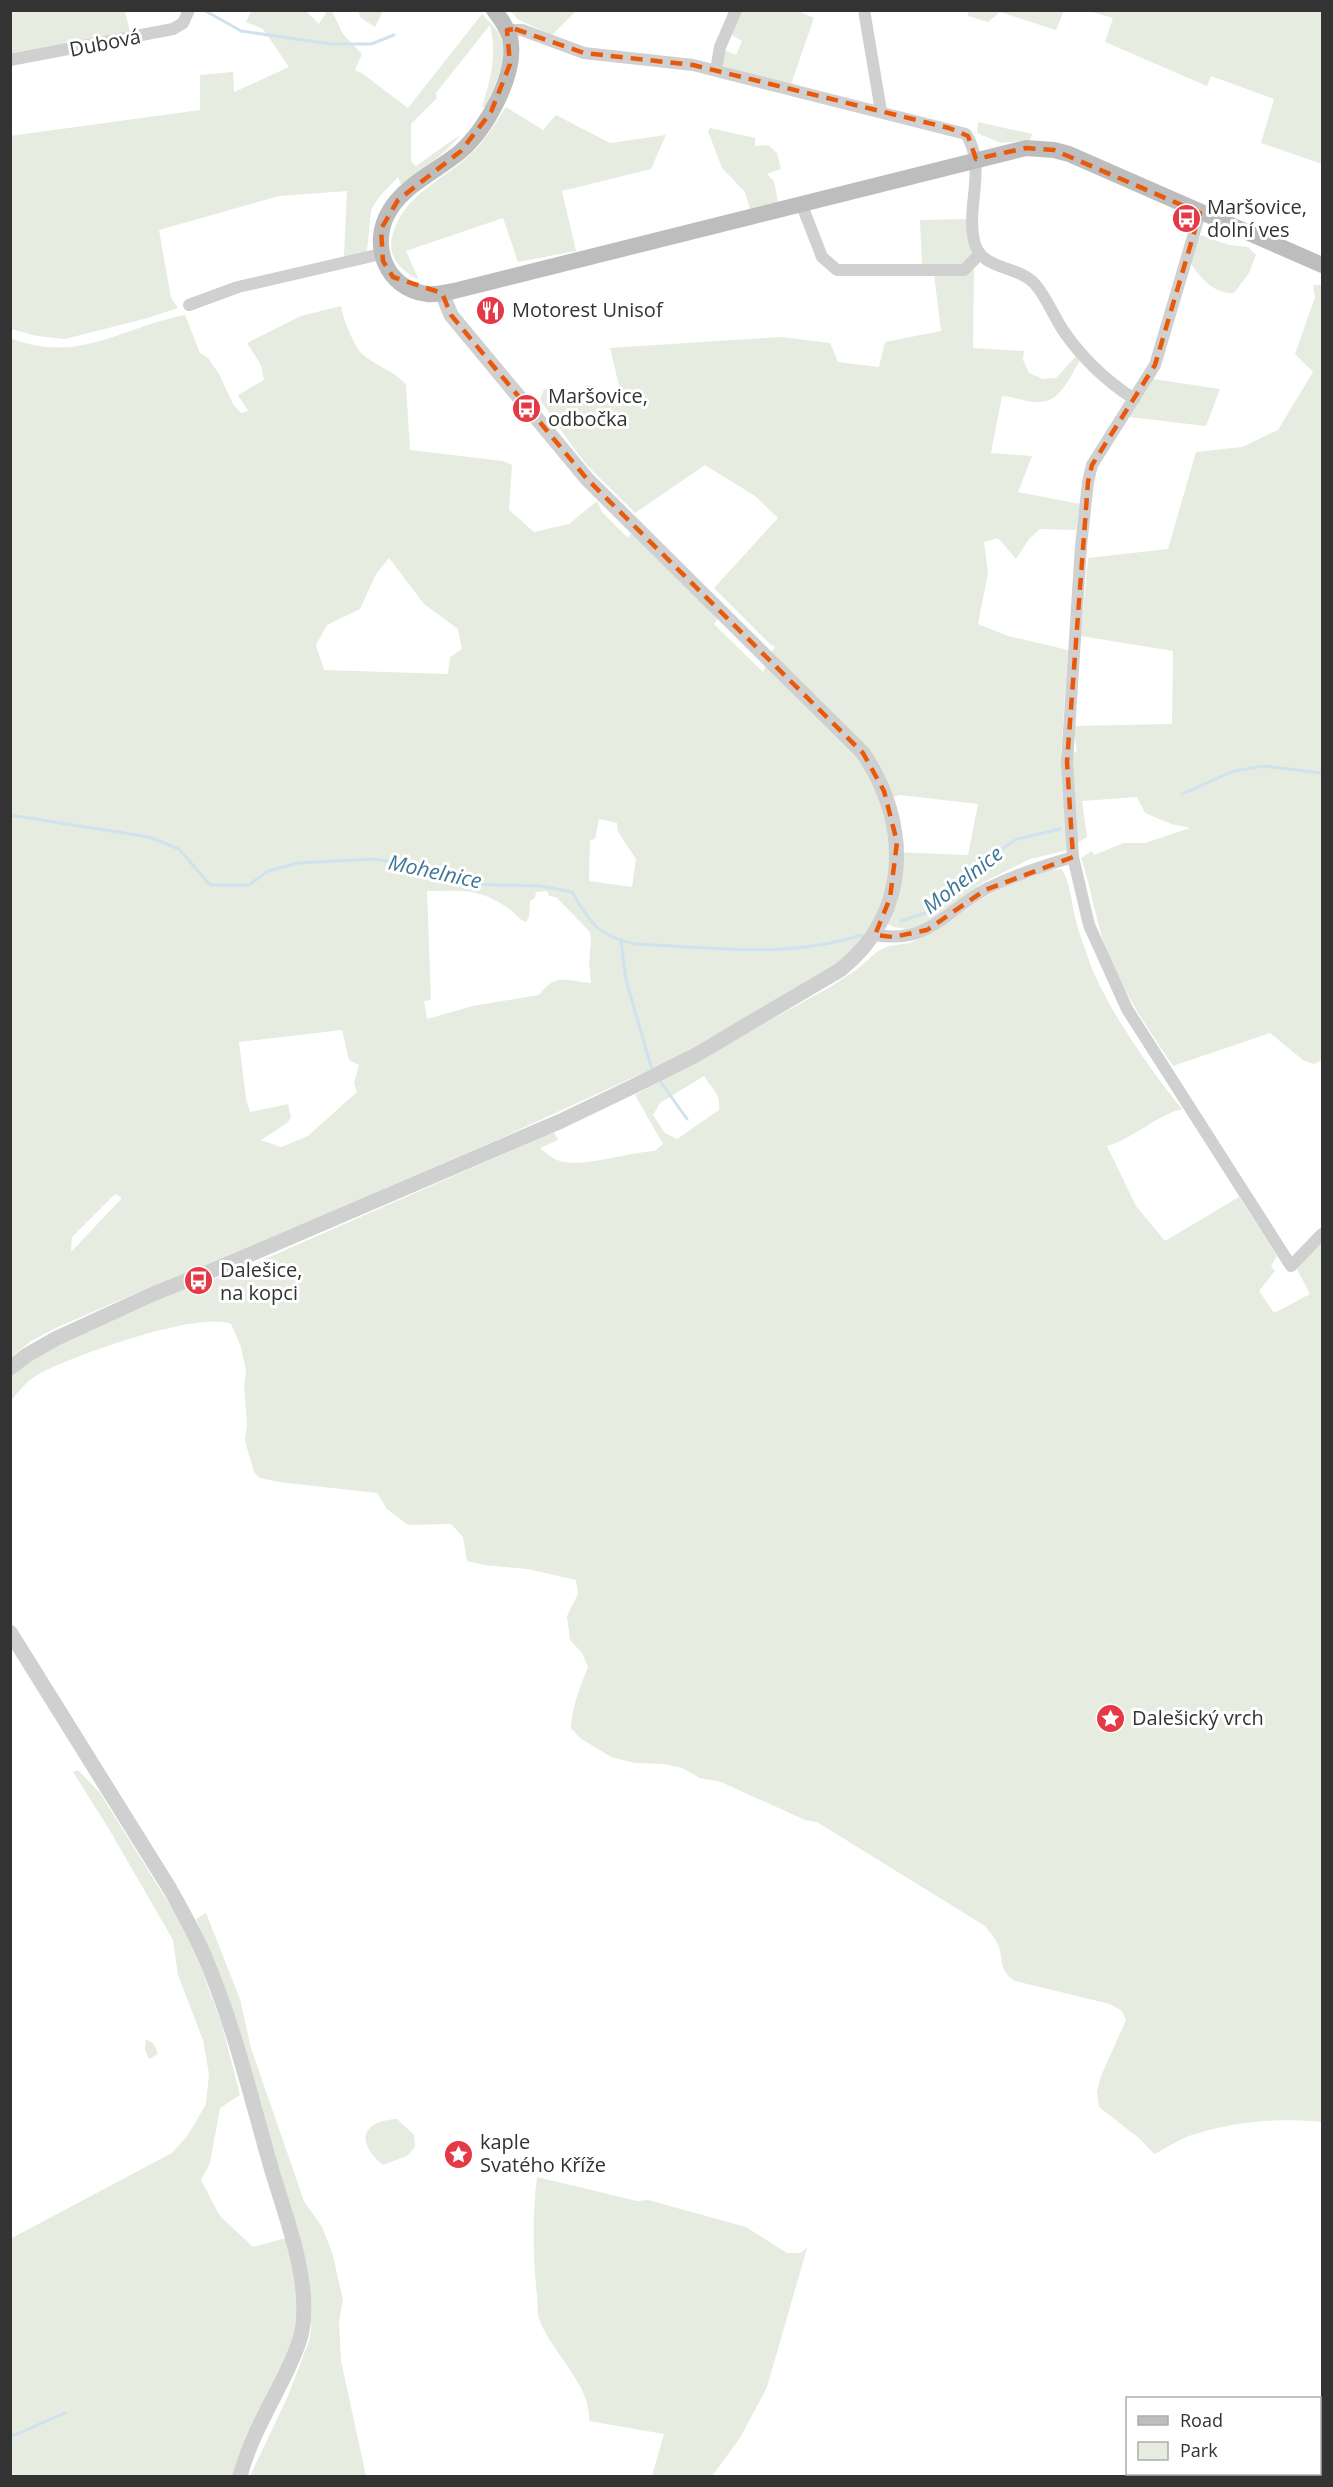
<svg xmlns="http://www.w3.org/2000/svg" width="1333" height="2487" font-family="'Open Sans',sans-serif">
	<rect width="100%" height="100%" fill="#fff"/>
	<g fill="#e6ecdf" fill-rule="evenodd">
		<polygon points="10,11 125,11 130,32 11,54"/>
		<path d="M251 11H306L319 24 327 11H332L343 34 362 54 355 70 363 74 408 108 482 14C487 20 494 26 498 32 512 54 494 86 486 107H482C491 79 497 54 490 25L436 93 437 98 411 124V161L416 166C424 161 455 137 460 136L442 154 401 185 398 177 379 197 371 210 367 251 346 258 344 255 347 191 279 196 159 230 171 298 178 308 144 319 65 339 37 336 11 329 10 136 200 110V75L233 72 234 92 289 67 263 29 246 22Z"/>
		<polygon points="358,11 383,11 375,27 361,18"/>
		<polygon points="510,11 576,11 552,35 519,20"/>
		<polygon points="740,11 799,11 814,18 791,84 725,68 722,64 723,52 727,51 736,55 742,41 733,36 731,32"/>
		<polygon points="968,11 968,10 1064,11 1056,30 1000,12 988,22 968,16"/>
		<polygon points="1088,11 1322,11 1322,164 1261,143 1274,99 1211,76 1207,86 1105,42 1113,18"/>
		<path d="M506 107 543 130 556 115 610 143 666 135 651 169 562 191 576 251 518 262 503 218 406 251 419 280C402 271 387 258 392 237 403 192 447 180 477 148 488 136 497 120 506 107Z"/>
		<polygon points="978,122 1032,134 1030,140 1001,143 977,133"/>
		<polygon points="710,128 755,138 755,146 768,145 777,153 781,169 767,174 774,181 778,202 750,209 745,192 722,168 708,131"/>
		<polygon points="968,219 973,254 962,266 922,265 920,220"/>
		<path d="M1201 235 1229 245 1248 247 1256 255 1249 273 1234 293C1214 294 1202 279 1191 264L1194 243Z"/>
		<path d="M974 269 973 348 1024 351 1023 360 1029 373 1043 379 1056 378 1076 356 1080 360C1071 375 1061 401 1041 402 1029 403 1015 397 1002 396L991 453 1032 456 1018 492 1080 504 1076 530 1040 529 1029 539 1016 559 998 538 984 542 988 573 978 624 1008 636 1068 650 1061 754 1077 752 1073 726 1172 724 1173 651 1081 636 1088 558 1168 549 1196 452 1242 447 1278 430 1313 372 1295 354 1315 297 1313 285H1322V1060L1314 1064 1304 1061 1270 1033 1173 1066C1147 1027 1121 990 1105 946 1095 917 1091 887 1081 858L1092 851 1094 855 1124 843H1145L1190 828 1171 824 1145 813 1137 797 1082 801 1087 837 1064 851 1030 859 982 883 935 919 917 927 907 929 894 927 876 918 859 947 830 969 673 1059 499 1139 227 1257 157 1284 58 1327 31 1341 11 1357 10 338C78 365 122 327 185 315L200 353 208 358 219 374 233 404 241 413 248 411 238 395 264 380 261 365 247 343 301 316 341 306C342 317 354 346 362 354 374 365 393 370 406 384L410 450 503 461 512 465 509 510 534 532 569 524 597 501 602 512 628 538 631 533 718 618 714 624 763 672 775 646 771 645 714 588 778 518 755 496 705 465 635 513C620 497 602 481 586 464 570 444 555 421 540 400L544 389 622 398 610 348 781 337 830 343 838 362 879 367 885 342 941 331 934 274 965 272ZM389 558 424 604 458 629 462 649 450 657 448 674 324 670 316 645 327 625 360 609 376 574ZM900 795 978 804 968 855 891 852 882 800ZM599 819 617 823 618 832 636 859 632 887 589 881 590 840 595 839ZM427 891C462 891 477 887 508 908 516 913 517 919 526 922L529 917 530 901 535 898 536 892 547 891 549 896 556 897 590 932 591 941 589 963 591 983C565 982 558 971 539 995L473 1006 427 1019 424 1001 431 1000ZM342 1030 349 1060 359 1065 354 1083 357 1092 308 1136 281 1147 261 1140 287 1123 291 1118 288 1104 250 1112 246 1099 239 1042ZM115 1194 122 1198 71 1252 72 1237Z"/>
		<polygon points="1153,379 1220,389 1206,426 1129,417"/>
		<path d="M1062 869C1070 884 1071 897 1074 913 1078 931 1085 949 1091 966 1109 1011 1151 1071 1182 1109 1155 1116 1135 1138 1107 1146L1136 1206 1165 1241 1239 1197 1277 1256 1271 1266 1275 1271 1259 1291 1274 1313 1310 1294 1296 1267 1322 1243V2122C1277 2118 1235 2121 1192 2135 1179 2139 1167 2148 1154 2154L1140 2139 1099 2107 1097 2091 1101 2076 1126 2020 1122 2011 1110 2004 1015 1981C1000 1971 1003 1963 999 1947 996 1939 990 1932 985 1926L817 1822 805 1820 721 1782 700 1778 682 1768 663 1764 635 1763 611 1757 580 1738 571 1728C572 1706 580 1687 588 1667L582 1653 570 1640 567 1616 578 1594 576 1580 528 1569 483 1565 467 1561 463 1537 451 1524 408 1525 387 1509 377 1493 278 1482 260 1478 254 1472 245 1441 247 1423 244 1386 246 1371 241 1347 231 1324C199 1310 68 1357 37 1375 27 1381 18 1392 11 1401V1374L39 1351 135 1307 242 1269 554 1132 558 1140 540 1148C546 1153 552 1159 560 1161 583 1168 628 1152 655 1151L663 1144 635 1095 830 987 856 970 878 951 889 946 910 943 932 933 981 899 1035 872ZM704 1076C712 1089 721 1094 719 1110L677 1139 665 1133 653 1115 660 1103Z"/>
		<polygon points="78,1770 100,1793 176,1915 194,1949 222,2025 240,2095 220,2108 210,2163 201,2180 220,2216 253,2247 286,2238 298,2297 294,2340 238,2457 233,2476 11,2476 10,2239 172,2153 188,2135 206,2104 209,2074 203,2040 178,1975 173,1940 109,1829 73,1772"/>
		<path d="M206 1913 240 1999 251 2048 304 2201 322 2227 332 2252 343 2300 339 2322 341 2361 366 2476H250L288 2396 309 2341 311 2330V2305C277 2176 249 2042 196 1919Z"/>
		<polygon points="146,2039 154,2044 158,2054 149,2059 145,2049"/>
		<path d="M397 2119 414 2135 415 2147 407 2156 383 2165C356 2143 360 2121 397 2119Z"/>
		<path d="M537 2177 637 2201 648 2200 746 2227 787 2253H800L807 2248 767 2387 740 2438 712 2476H652L664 2434 589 2421C592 2386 551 2352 539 2319 537 2312 538 2304 537 2296 533 2258 532 2215 537 2177Z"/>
		<polygon points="1322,2420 1322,2476 1319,2476 1320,2427"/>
	</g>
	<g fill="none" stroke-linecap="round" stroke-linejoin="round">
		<g stroke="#cfe2ee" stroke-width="3">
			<polyline points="204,10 241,31 331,44 371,44 394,35"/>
			<polyline points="1182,794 1234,771 1264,766 1322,773"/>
			<path d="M10 815 149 837 179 849 210 885H249L268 871 298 863 372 859 413 864 467 884 541 886 572 892C591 924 597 935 635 944 710 947 789 959 861 935"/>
			<polyline points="901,921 925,913 969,871 1017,839 1060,829"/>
			<polyline points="621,941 626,980 652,1070"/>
			<polyline points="660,1081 687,1119"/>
			<polyline points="10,2437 65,2413"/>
		</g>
		<g stroke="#d0d0d0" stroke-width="12">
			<polyline points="864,10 881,111"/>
			<path d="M507 30H522L584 53 693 65 966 134C987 167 966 205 974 241 981 271 1015 264 1034 283 1047 297 1054 318 1065 333 1083 359 1108 382 1134 399"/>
			<polyline points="10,60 173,29 183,23 189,10"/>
			<polyline points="716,70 720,47 736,10"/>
			<polyline points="801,203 822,257 837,270 964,270 979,255"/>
			<polyline points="1200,213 1155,365 1092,465 1088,482 1081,546 1067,762 1073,857 1089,925 1127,1009 1291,1266 1322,1234"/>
			<polyline points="189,305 238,287 381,254"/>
			<path d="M875 935C931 944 943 912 986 889 1014 875 1043 866 1073 857"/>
		</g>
		<g stroke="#d0d0d0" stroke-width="15">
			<path d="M10 1368 27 1355 57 1338 155 1293 221 1267 561 1121 634 1086 694 1056 840 970C911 914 911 824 863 753L587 479 451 315 442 293"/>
			<path d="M10 1632 170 1889C183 1913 197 1937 207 1962 235 2029 252 2101 272 2171 286 2217 311 2282 302 2331 299 2347 291 2362 284 2377 268 2409 249 2442 240 2476"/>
		</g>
		<path stroke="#bdbdbd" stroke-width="16" d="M494 10C501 19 507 27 510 38 518 73 486 130 460 152 438 170 405 185 390 210 369 243 385 289 427 294 437 295 448 292 458 290L1026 148 1054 150 1069 154 1322 265"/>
	</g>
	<path fill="none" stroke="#e8590c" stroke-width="4.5" stroke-dasharray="12 8" stroke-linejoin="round" d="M515 29 584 53 693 65 949 128 968 136 976 159 1026 148 1054 150 1200 213 1155 365 1092 465 1088 482 1067 762 1073 857 985 890 927 930 893 937 875 935 890 898 897 842 884 791 863 753 587 479 451 315 442 293 393 277 383 261 381 229 398 200 461 151 491 112 510 64 507 30Z"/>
	<defs>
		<symbol id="bus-disc" viewBox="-11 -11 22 22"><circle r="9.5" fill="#e63946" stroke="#fff"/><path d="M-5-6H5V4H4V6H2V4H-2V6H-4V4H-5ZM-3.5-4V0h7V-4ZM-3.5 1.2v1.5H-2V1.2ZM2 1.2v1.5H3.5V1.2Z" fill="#fff"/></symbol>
		<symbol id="restaurant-disc" viewBox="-11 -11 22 22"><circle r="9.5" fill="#e63946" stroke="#fff"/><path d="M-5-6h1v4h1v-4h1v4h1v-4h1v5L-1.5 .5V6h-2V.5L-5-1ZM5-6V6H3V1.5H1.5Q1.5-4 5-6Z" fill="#fff"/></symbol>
		<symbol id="sight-disc" viewBox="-11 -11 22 22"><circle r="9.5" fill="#e63946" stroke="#fff"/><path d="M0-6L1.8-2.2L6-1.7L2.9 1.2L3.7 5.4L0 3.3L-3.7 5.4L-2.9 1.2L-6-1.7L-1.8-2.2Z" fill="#fff"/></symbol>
	</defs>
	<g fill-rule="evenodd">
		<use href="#bus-disc" x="1170" y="202" width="33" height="33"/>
		<use href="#restaurant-disc" x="474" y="294" width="33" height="33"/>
		<use href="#bus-disc" x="510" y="392" width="33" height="33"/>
		<use href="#bus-disc" x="182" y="1264" width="33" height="33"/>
		<use href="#sight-disc" x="1094" y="1702" width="33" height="33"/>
		<use href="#sight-disc" x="442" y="2138" width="33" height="33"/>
	</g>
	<g text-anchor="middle" stroke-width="6" stroke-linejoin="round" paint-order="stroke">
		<g font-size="20" fill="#333" stroke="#fff">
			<text transform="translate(105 43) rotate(-11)" y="7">Dubová</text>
		</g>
		<g font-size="20" fill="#333" stroke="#fff" text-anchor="start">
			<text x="1207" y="214">Maršovice,<tspan x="1207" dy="23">dolní ves</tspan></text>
			<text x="512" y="317">Motorest Unisof</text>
			<text x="548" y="403">Maršovice,<tspan x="548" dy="23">odbočka</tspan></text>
			<text x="220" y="1277">Dalešice,<tspan x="220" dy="23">na kopci</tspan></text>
			<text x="1132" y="1725">Dalešický vrch</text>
			<text x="480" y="2149">kaple<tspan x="480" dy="23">Svatého Kříže</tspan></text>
		</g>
		<g font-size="21" font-style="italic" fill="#3f7597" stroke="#fff">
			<text transform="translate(435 872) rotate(12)" y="7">Mohelnice</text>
			<text transform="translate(963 880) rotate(-38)" y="7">Mohelnice</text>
		</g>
	</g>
	<rect width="1333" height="2487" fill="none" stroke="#333333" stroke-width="24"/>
	<rect x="1126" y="2397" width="195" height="78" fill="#ffffff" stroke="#adadad" stroke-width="1.5"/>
	<rect x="1138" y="2416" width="30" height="9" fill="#bdbdbd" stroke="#adadad" stroke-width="1.5"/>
	<text x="1180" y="2427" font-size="18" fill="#333333">Road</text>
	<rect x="1138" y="2442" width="30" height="18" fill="#e6ecdf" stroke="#adadad" stroke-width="1.5"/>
	<text x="1180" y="2457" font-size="18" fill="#333333">Park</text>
</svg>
